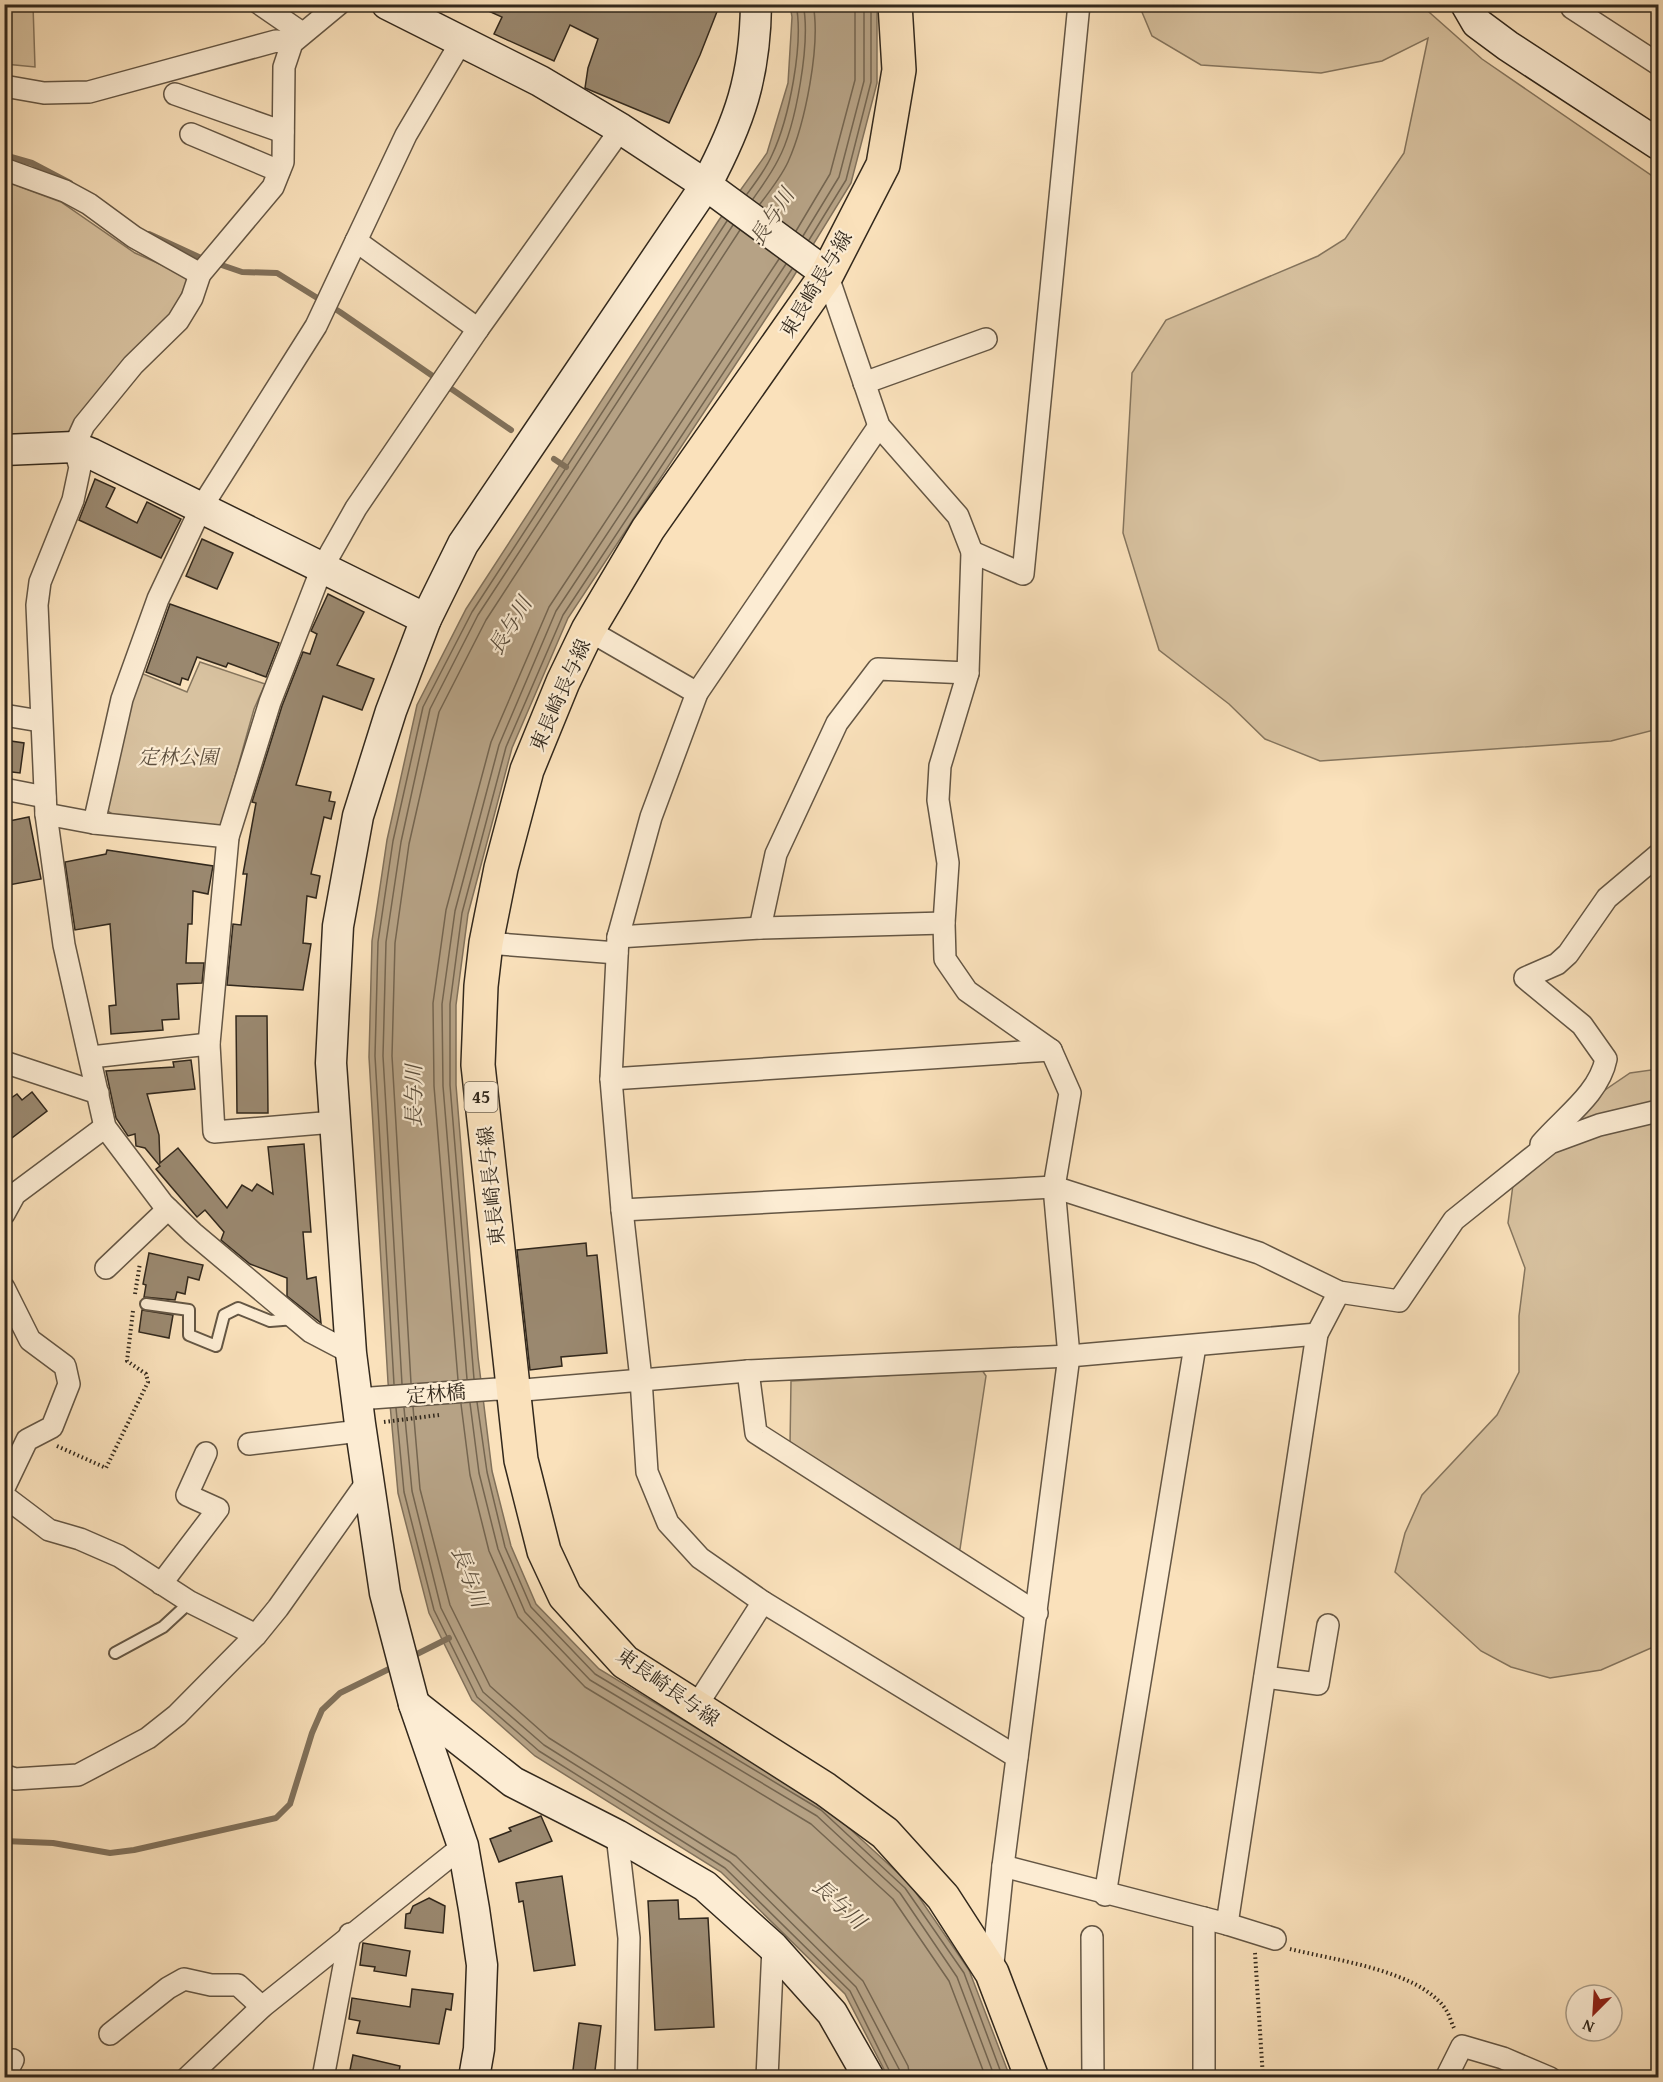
<svg xmlns="http://www.w3.org/2000/svg" width="1663" height="2082" font-family="'Gentium Book Plus','Noto Serif JP',serif">
	<rect width="100%" height="100%" fill="#fae1bb"/>
	<filter id="stains"><feTurbulence type="fractalNoise" baseFrequency=".00333" numOctaves="4"/><feColorMatrix values="0 0 0 0 .2 0 0 0 0 .09 0 0 0 0 .02 0 0 0 .5 -.17"/></filter>
	<radialGradient id="worn" r=".72"><stop offset=".6" stop-color="#630" stop-opacity="0"/><stop offset="1" stop-color="#630" stop-opacity=".3"/></radialGradient>
	<g fill="#d8c2a0" stroke="#85755e" stroke-width="1.5">
		<polygon points="4,5 33,5 35,67 5,64"/>
		<polygon points="1139,5 1421,5 1482,59 1658,180 1658,729 1611,741 1320,761 1265,739 1229,704 1159,650 1123,533 1132,373 1166,320 1318,256 1345,239 1404,153 1428,38 1382,61 1321,73 1201,65 1152,36"/>
		<polygon points="4,181 61,202 135,253 189,277 174,311 69,435 5,440"/>
		<path d="M200 662 265 684 254 709 221 827 114 815 108 811C105 769 129 713 141 673L187 692Z"/>
		<polygon points="1658,1069 1658,1645 1601,1670 1550,1678 1511,1667 1481,1651 1395,1572 1405,1533 1422,1495 1497,1415 1519,1372 1519,1316 1525,1268 1508,1223 1514,1177 1552,1126 1630,1073"/>
		<polygon points="982,1370 986,1376 960,1549 955,1552 790,1445 791,1381"/>
	</g>
	<polygon fill="#b6a285" stroke="#81715b" stroke-width="1.5" points="790,5 877,5 877,83 851,183 792,279 568,618 512,748 468,914 456,1005 456,1085 478,1357 492,1471 511,1546 536,1604 599,1669 825,1806 910,1884 969,1970 1010,2077 888,2077 845,1994 721,1872 535,1756 472,1700 429,1613 398,1493 388,1382 369,1057 372,941 387,840 417,705 466,609 719,220 767,153 788,83 792,17"/>
	<g fill="none" stroke-linecap="round" stroke-linejoin="round">
		<g stroke="#746550" stroke-width="1.5">
			<path d="M747 194C756 182 766 169 772 155 789 119 804 44 796 4"/>
			<path d="M753 199C762 186 771 174 778 160 796 127 811 41 803 4"/>
			<path d="M760 204C770 191 781 177 788 162 805 124 821 45 813 4"/>
			<polyline points="796,231 830,174 855,80 855,4"/>
			<polyline points="803,236 839,177 864,81 864,4"/>
			<polyline points="809,240 846,180 871,82 871,4"/>
			<polyline points="467,1379 443,1086 442,1004 455,911 499,745 556,611 786,264"/>
			<polyline points="474,1379 450,1085 450,1004 462,913 506,747 563,615 792,269"/>
			<polyline points="458,1380 434,1086 433,1003 446,910 491,742 549,607 779,259"/>
			<polyline points="411,1383 392,1056 395,943 409,844 439,712 486,620 740,230"/>
			<polyline points="394,1384 375,1056 378,942 393,841 423,707 472,612 727,221"/>
			<polyline points="402,1384 383,1056 386,942 401,842 430,709 478,615 733,225"/>
			<polyline points="477,1402 487,1472 505,1547 531,1607 595,1674 821,1810 905,1888 964,1973 1003,2078"/>
			<polyline points="470,1403 479,1473 498,1549 525,1612 590,1680 817,1816 900,1893 957,1977 995,2078"/>
			<polyline points="461,1404 470,1475 489,1551 518,1617 585,1687 811,1824 893,1899 949,1981 986,2078"/>
			<polyline points="413,1407 420,1489 450,1605 490,1686 549,1738 736,1856 863,1981 908,2066 910,2078"/>
			<polyline points="396,1408 404,1492 434,1610 477,1697 539,1751 725,1868 850,1991 893,2078"/>
			<polyline points="404,1408 412,1491 441,1608 483,1692 544,1745 730,1862 856,1987 899,2069 901,2078"/>
		</g>
		<g stroke="#81715b" stroke-width="6">
			<polyline points="4,155 32,163 70,183"/>
			<polyline points="149,234 201,258 242,272 277,273 340,312 511,430"/>
			<polyline points="554,459 566,467"/>
			<polyline points="415,1655 449,1638"/>
			<polyline points="4,1841 53,1843 110,1853 134,1850 276,1818 290,1804 312,1733 322,1710 340,1693 391,1668"/>
		</g>
	</g>
	<g fill="#9a886f" stroke="#32281c" stroke-width="1.5">
		<polygon points="473,4 720,4 700,55 669,123 585,88 588,68 598,39 570,25 554,61 494,34 502,17"/>
		<polygon points="95,479 115,488 106,507 137,523 147,502 181,519 161,558 79,520"/>
		<polygon points="202,539 233,553 217,589 186,576"/>
		<polygon points="328,594 364,612 337,665 374,679 362,710 323,696 296,785 331,792 329,801 335,802 331,819 324,817 311,874 320,876 316,898 307,896 303,943 311,944 303,990 227,985 233,924 241,925 247,874 243,874 256,803 252,802 282,706 303,652 310,654 317,634 311,631"/>
		<polygon points="170,604 279,643 266,677 228,663 226,667 197,657 188,680 182,678 180,685 146,672"/>
		<polygon points="4,740 24,743 20,773 4,771"/>
		<polygon points="29,817 41,879 9,885 4,861 4,822"/>
		<polygon points="107,850 213,866 208,894 193,891 192,924 188,924 186,963 204,963 202,983 177,984 179,1019 162,1020 163,1030 111,1034 109,1006 116,1005 110,924 75,930 65,862 106,854"/>
		<polygon points="236,1016 267,1016 268,1113 237,1113"/>
		<polygon points="191,1060 195,1089 147,1094 159,1135 160,1163 178,1148 227,1208 242,1185 252,1191 257,1184 273,1194 268,1147 304,1144 311,1232 303,1232 307,1279 316,1277 321,1323 287,1296 287,1278 250,1264 221,1240 224,1232 205,1210 197,1217 156,1169 160,1166 145,1148 136,1146 135,1134 128,1136 116,1118 106,1071 174,1067 173,1062"/>
		<polygon points="32,1092 47,1111 4,1144 4,1103 17,1094 22,1100"/>
		<polygon points="586,1243 587,1256 597,1255 607,1353 561,1357 562,1366 530,1370 517,1250"/>
		<polygon points="149,1253 203,1265 199,1280 188,1277 185,1294 177,1292 175,1300 144,1297 146,1285 143,1284"/>
		<polygon points="142,1310 173,1315 169,1338 139,1332"/>
		<polygon points="541,1816 552,1841 499,1862 490,1839 511,1831 509,1828"/>
		<polygon points="562,1876 575,1965 534,1971 523,1901 519,1902 516,1883"/>
		<polygon points="429,1898 445,1906 443,1933 405,1928 406,1914 410,1913 413,1906"/>
		<polygon points="678,1900 679,1919 708,1918 714,2027 655,2030 648,1901"/>
		<polygon points="363,1943 410,1951 406,1976 374,1971 375,1967 360,1965"/>
		<polygon points="412,1989 453,1994 451,2010 446,2009 439,2044 357,2033 360,2021 349,2019 352,1998 410,2007"/>
		<polygon points="579,2023 601,2026 594,2078 572,2078"/>
		<polygon points="353,2055 400,2066 398,2078 350,2070"/>
	</g>
	<g fill="none" stroke-linecap="round" stroke-linejoin="round">
		<defs>
			<g id="lane">
				<polyline points="146,1304 189,1310 189,1335 216,1346 224,1315 238,1308 270,1321 295,1319"/>
				<polyline points="115,1653 163,1627 190,1602"/>
			</g>
			<g id="street">
				<polyline points="260,4 302,33"/>
				<polyline points="339,4 292,43 284,67 283,162 273,187 200,274 192,298 178,321 133,365 84,425 74,447 80,467 73,500 40,582 37,605 46,814 64,945 105,1127 163,1204 193,1233 311,1332 351,1353"/>
				<polyline points="1571,4 1572,8 1658,64"/>
				<polyline points="4,86 44,93 89,92 276,41 292,43"/>
				<polyline points="175,94 283,132"/>
				<polyline points="191,134 279,171"/>
				<polyline points="4,169 65,191 89,204 134,237 200,274"/>
				<polyline points="356,241 406,135 461,42"/>
				<polyline points="827,274 879,426 958,516 972,552 968,673 940,766 938,800 948,863 944,923 945,959 967,991 1051,1050 1070,1093 1054,1187 1069,1356 1003,1866 992,1973"/>
				<polyline points="864,383 986,339"/>
				<polyline points="879,426 697,693 651,817 618,937 611,1079 622,1210 641,1379 647,1472 668,1523 700,1558 763,1602 1017,1757"/>
				<polyline points="972,552 1023,574 1079,4"/>
				<polyline points="588,630 697,693"/>
				<polyline points="4,715 40,721"/>
				<polyline points="4,789 45,797"/>
				<polyline points="46,814 94,823 228,837"/>
				<polyline points="94,823 122,699 158,599 201,508 316,326 356,241 478,329"/>
				<polyline points="760,928 776,854 837,723 878,669 968,673"/>
				<polyline points="618,937 760,928 944,923"/>
				<polyline points="486,943 617,953"/>
				<polyline points="91,1057 209,1044"/>
				<polyline points="4,1062 98,1093"/>
				<polyline points="611,1079 1051,1050"/>
				<polyline points="334,1122 214,1132 209,1044 228,837 270,702 322,568 356,508 478,329 621,129"/>
				<path d="M1541 1144C1564 1117 1599 1094 1606 1059L1582 1025 1525 978 1557 964 1568 954 1607 898 1658 855"/>
				<polyline points="622,1210 1054,1187 1259,1253 1339,1292 1399,1301 1454,1220 1550,1143 1599,1125 1658,1111"/>
				<polyline points="4,1214 15,1194 105,1127"/>
				<polyline points="106,1268 168,1209"/>
				<polyline points="4,1288 30,1340 65,1366 69,1384 52,1427 27,1440 4,1488"/>
				<polyline points="748,1371 756,1433 1037,1613"/>
				<polyline points="357,1399 497,1389 512,1391 748,1371 1069,1356 1317,1334"/>
				<polyline points="249,1444 360,1431"/>
				<polyline points="4,1496 49,1530 80,1539 119,1556 190,1602 256,1635"/>
				<polyline points="161,1584 218,1509 187,1495 206,1453"/>
				<polyline points="1265,1677 1318,1684 1328,1625"/>
				<polyline points="695,1708 763,1602"/>
				<polyline points="4,1775 15,1779 78,1775 148,1738 177,1715 256,1635 278,1608 367,1482"/>
				<polyline points="617,1835 629,1938 626,2078"/>
				<polyline points="1003,1866 1227,1924 1317,1334 1339,1292"/>
				<polyline points="1105,1895 1195,1346"/>
				<polyline points="1204,1918 1204,2078"/>
				<polyline points="1227,1924 1275,1939"/>
				<polyline points="1092,1937 1093,2078"/>
				<polyline points="110,2034 168,1988 184,1979 211,1985 238,1985 262,2007"/>
				<polyline points="4,2077 13,2060"/>
				<polyline points="187,2078 262,2007 463,1846"/>
				<polyline points="323,2078 350,1934"/>
				<polyline points="767,2078 773,1947"/>
				<polyline points="1446,2078 1462,2046 1503,2058 1550,2078"/>
			</g>
			<g id="secondary">
				<polyline points="387,4 540,81 621,129 706,185 827,274"/>
				<polyline points="1466,4 1477,23 1508,46 1658,144"/>
				<polyline points="4,450 74,447 92,454 426,619"/>
				<polyline points="414,1704 513,1782 617,1835 705,1886 773,1947 832,2013 869,2078"/>
				<path d="M474 2078 479 2049 482 1965 474 1909 463 1846 414 1704 385 1593 360 1424 351 1353 331 1063 338 926 358 816 391 711 426 619 463 544 706 185C740 121 755 77 756 4"/>
			</g>
			<polyline id="primary" points="895,4 899,70 883,165 827,274 648,529 588,630 563,682 527,770 501,868 486,943 481,986 478,1065 521,1460 544,1551 565,1596 625,1662 825,1789 885,1833 943,1897 992,1973 1032,2078"/>
		</defs>
		<use href="#lane" stroke="#645644" stroke-width="14"/>
		<use href="#street" stroke="#645644" stroke-width="24"/>
		<use href="#secondary" stroke="#32281c" stroke-width="33"/>
		<use href="#primary" stroke="#32281c" stroke-width="36"/>
		<g stroke="#32281c" stroke-width="4" stroke-dasharray="1.5 3" stroke-linecap="butt">
			<polyline points="135,1294 140,1263"/>
			<polyline points="384,1422 439,1415"/>
			<polyline points="57,1446 106,1468 148,1382 146,1374 127,1361 133,1311"/>
			<path d="M1290 1949C1334 1960 1416 1970 1444 2007 1449 2013 1451 2022 1454 2028"/>
			<polyline points="1255,1953 1263,2078"/>
		</g>
		<use href="#lane" stroke="#fcecd3" stroke-width="10"/>
		<use href="#street" stroke="#fcecd3" stroke-width="21"/>
		<use href="#secondary" stroke="#fcecd3" stroke-width="30"/>
		<use href="#primary" stroke="#fae1bb" stroke-width="33"/>
	</g>
	<g text-anchor="middle" stroke-width="4.5" stroke-linejoin="round" paint-order="stroke">
		<rect fill="#fcecd3" stroke="#6f6353" stroke-width="1.5" x="464.5" y="1082" width="33" height="30" rx="4.5"/>
		<g font-size="18" font-weight="bold" fill="#32281c">
			<text x="481" y="1103">45</text>
		</g>
		<g font-size="20" fill="#32281c" stroke="#fcecd3">
			<text transform="translate(816 284) rotate(-59)" y="7">東長崎長与線</text>
			<text transform="translate(560 695) rotate(-66)" y="7">東長崎長与線</text>
			<text transform="translate(491 1186) rotate(-96)" y="7">東長崎長与線</text>
			<text transform="translate(436 1394) rotate(-5)" y="7">定林橋</text>
			<text transform="translate(668 1687) rotate(35)" y="7">東長崎長与線</text>
		</g>
		<g font-size="20" font-style="italic" fill="#5c4e3d" stroke="#fcecd3">
			<text x="178" y="764">定林公園</text>
		</g>
		<g font-size="21" font-style="italic" fill="#5a4d3c" stroke="#fcecd3">
			<text transform="translate(772 217) rotate(-57)" y="7">長与川</text>
			<text transform="translate(510 626) rotate(-59)" y="7">長与川</text>
			<text transform="translate(414 1096) rotate(-90)" y="7">長与川</text>
			<text transform="translate(469 1577) rotate(69)" y="7">長与川</text>
			<text transform="translate(839 1904) rotate(42)" y="7">長与川</text>
		</g>
	</g>
	<rect width="1663" height="2082" fill="none" stroke="#fae1bb" stroke-width="24"/>
	<rect x="6" y="6" width="1651" height="2070" fill="none" stroke="#32281c" stroke-width="3"/>
	<rect x="12" y="12" width="1639" height="2058" fill="none" stroke="#32281c" stroke-width="1.5"/>
	<g transform="translate(1594 2013) rotate(204)"><circle r="28" fill="#fcecd3" stroke="#ab9e8a" stroke-width="1.5"/>
	<path d="M0-4.5L10 22L0 15L-10 22Z" fill="#8f2418"/>
	<text y="-9" font-size="16" font-weight="bold" text-anchor="middle" fill="#32281c">N</text>
	</g>
	<rect width="100%" height="100%" filter="url(#stains)"/>
	<rect width="100%" height="100%" fill="url(#worn)"/>
</svg>
